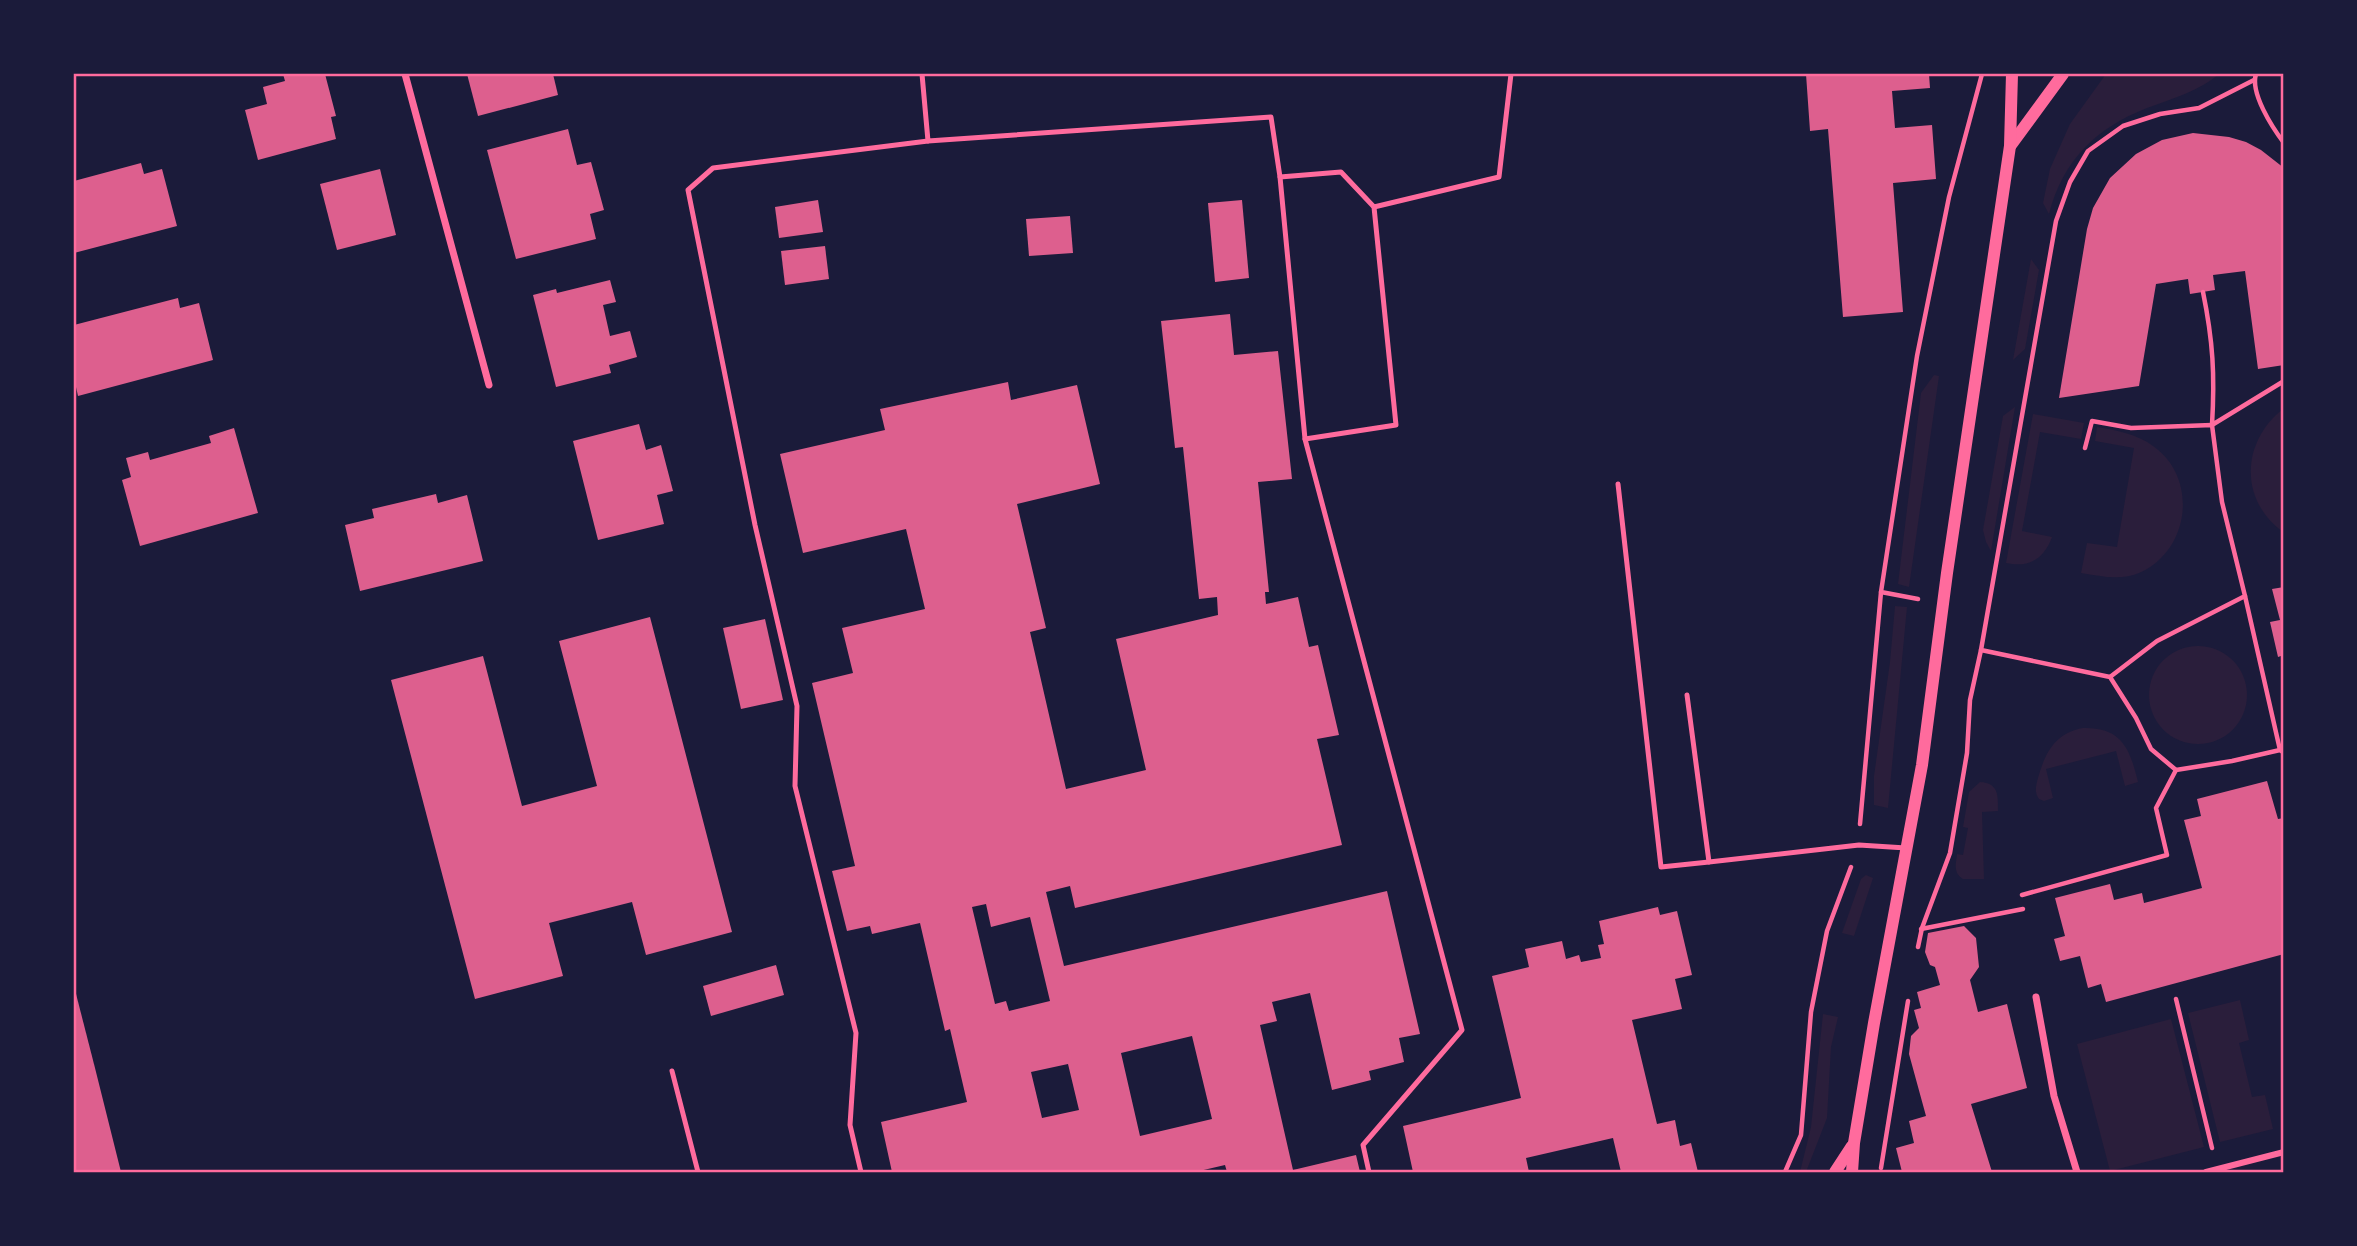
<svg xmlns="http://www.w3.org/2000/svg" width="2357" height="1246" font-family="'Libre Baskerville',serif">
	<rect width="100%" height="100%" fill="#1b1b3a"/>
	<g fill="#2a1e3b">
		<path d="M2106 74H2219C2197 92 2174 98 2147 108 2096 128 2063 160 2049 214L2043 203 2050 169 2070 124Z"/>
		<polygon points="2031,259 2039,270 2025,349 2013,360"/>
		<polygon points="1934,375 1939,376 1909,587 1898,584 1921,393"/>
		<polygon points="2015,407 1991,551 1986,542 1983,530 2003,416"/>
		<path d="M2283 409V532C2239 500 2241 442 2283 409Z"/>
		<path d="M2033 414 2084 423 2081 439 2040 432 2022 531 2052 537C2044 559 2029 568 2006 563Z"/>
		<path d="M2097 427C2116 430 2137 434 2153 446 2199 478 2190 551 2139 573 2121 581 2100 576 2081 573L2087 543 2117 547 2134 448 2095 441Z"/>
		<polygon points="1895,606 1907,607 1888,808 1874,805 1874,776 1890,662"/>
		<circle cx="2198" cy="695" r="49"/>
		<path d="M2083 728C2122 727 2130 749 2138 782L2125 786 2116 751 2046 769 2053 798 2044 801 2039 799C2034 792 2036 786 2038 778 2045 753 2055 733 2083 728Z"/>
		<path d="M1980 782C1999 783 1998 796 1998 811L1982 812 1984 879H1963C1953 873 1956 864 1957 854L1963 855 1968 828 1963 827 1969 792Z"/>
		<polygon points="1866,875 1873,878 1854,936 1842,933 1861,879"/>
		<polygon points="2240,1000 2249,1040 2239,1043 2252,1097 2265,1095 2273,1129 2220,1142 2188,1013"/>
		<polygon points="1823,1014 1838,1017 1831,1047 1827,1118 1806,1172 1800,1172 1811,1127"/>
		<polygon points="2171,1019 2204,1147 2110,1171 2077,1044"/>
	</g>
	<g fill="#dd5f8e" fill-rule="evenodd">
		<polygon points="283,74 325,74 336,116 331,117 336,139 258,160 245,110 267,104 263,87 285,81"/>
		<polygon points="467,74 553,74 558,95 478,116"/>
		<polygon points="1806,74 1929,74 1930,88 1892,91 1895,128 1932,125 1936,179 1893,183 1903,312 1843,317 1828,129 1810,131"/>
		<polygon points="568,129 577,165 591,162 604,210 590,214 596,239 516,259 487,150"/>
		<polygon points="2193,133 2229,137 2246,142 2261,150 2284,168 2284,365 2258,369 2245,271 2213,275 2215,290 2190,294 2188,279 2156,284 2139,386 2059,398 2087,229 2093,208 2110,178 2136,154 2162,140"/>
		<polygon points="141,163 144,174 162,169 177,226 74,253 74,181"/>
		<polygon points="380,169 396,235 337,250 320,184"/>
		<polygon points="818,200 823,232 779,238 775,207"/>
		<polygon points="1242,200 1249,278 1215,282 1208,203"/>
		<polygon points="1070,216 1073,253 1029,256 1026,219"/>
		<polygon points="825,246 829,279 785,285 781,251"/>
		<polygon points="610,280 616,302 603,305 610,336 630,331 637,357 609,365 611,373 556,387 533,295 556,289 557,293"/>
		<polygon points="178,298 180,308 199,303 213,360 78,396 74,378 74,325"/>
		<path d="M1230 314 1234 355 1278 351 1292 479 1258 482 1269 592H1265L1266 604 1298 597 1309 647 1318 645 1339 735 1317 739 1342 845 1075 908 1070 886 1046 892 1064 966 1387 891 1420 1034 1399 1038 1404 1062 1369 1071 1371 1080 1332 1090 1310 993 1272 1002 1277 1021 1260 1025 1293 1170 1356 1155 1360 1172H1227L1225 1165 1195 1172H892L881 1122 967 1102 950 1029 945 1031 920 923 872 934 870 926 847 931 832 871 855 866 812 683 853 673 842 628 925 609 906 529 803 553 780 454 885 430 880 409 1008 382 1011 400 1077 385 1100 484 1017 504 1046 628 1030 632 1066 789 1146 770 1116 639 1218 615 1217 597 1199 599 1183 447 1175 448 1161 321ZM986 904 991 927 1030 917 1050 1001 1009 1011 1006 1001 995 1004 972 907ZM1192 1036 1212 1119 1140 1136 1121 1053ZM1068 1064 1079 1110 1042 1118 1031 1072Z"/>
		<polygon points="639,424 646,450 661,445 673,491 657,495 664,524 598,540 573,441"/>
		<polygon points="234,428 258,513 140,546 122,480 131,477 126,458 148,452 150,460 211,443 209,436"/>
		<polygon points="436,494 438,503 467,495 483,561 360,591 345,525 374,518 372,509"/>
		<polygon points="2284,587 2284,655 2278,657 2270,622 2280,620 2272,589"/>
		<polygon points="650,617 732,932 646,955 632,902 549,923 563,976 475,999 391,680 483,656 522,806 597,786 559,641"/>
		<polygon points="765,619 783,700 741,709 723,628"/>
		<polygon points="2267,781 2278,819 2284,818 2284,954 2106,1002 2101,984 2088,988 2080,956 2060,961 2054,939 2065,936 2055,898 2110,884 2114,900 2142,893 2144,903 2202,888 2184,820 2201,816 2197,799"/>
		<polygon points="1658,907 1660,915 1677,911 1692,975 1675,979 1682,1009 1632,1020 1657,1124 1675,1120 1680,1146 1691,1143 1698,1172 1621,1172 1613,1138 1526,1158 1529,1172 1413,1172 1403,1126 1521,1098 1492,976 1529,967 1525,949 1562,941 1566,959 1579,955 1581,962 1601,958 1598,945 1604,944 1599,921"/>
		<polygon points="1964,926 1976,938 1979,967 1970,980 1978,1012 2007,1004 2027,1088 1971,1104 1992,1172 1902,1172 1896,1148 1914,1143 1909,1121 1926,1116 1909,1054 1911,1036 1919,1028 1914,1010 1921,1008 1917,992 1940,985 1935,967 1930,965 1925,952 1928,933"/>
		<polygon points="776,965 784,995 711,1016 703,986"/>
		<polygon points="74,986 95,1068 121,1172 74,1172"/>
	</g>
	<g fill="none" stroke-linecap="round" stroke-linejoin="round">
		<g stroke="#ff6b9d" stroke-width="4.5">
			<path d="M2256 74C2250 93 2272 127 2284 143"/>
			<polyline points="2254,80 2199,108 2160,114 2123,126 2088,151 2070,182 2056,221 1981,650 2110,677 2136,718 2151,749 2176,770 2232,761 2280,750 2284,753"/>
			<path d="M2203 292C2213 341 2215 375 2212 425L2284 381"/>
			<polyline points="2085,448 2092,421 2131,428 2212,425 2222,502 2245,596 2157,641 2110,677"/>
			<polyline points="2245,596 2280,750"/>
			<polyline points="1918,599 1881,592 1917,356 1949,197 1982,74"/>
			<polyline points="1860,824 1881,592"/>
			<polyline points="2022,895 2167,855 2156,808 2176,770"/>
			<polyline points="1921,929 2023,909"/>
			<polyline points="1918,947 1922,928 1950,853 1967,753 1970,700 1981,650"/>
			<polyline points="2176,999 2212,1148"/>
			<polyline points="1881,1168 1908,1001"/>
			<polyline points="1785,1172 1801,1135 1811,1012 1827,931 1851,867"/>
		</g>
		<g stroke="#ff6b9d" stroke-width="5">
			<polyline points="922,74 928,141 1271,117 1280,177 1305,439 1462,1030 1363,1145 1369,1172"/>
			<polyline points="1280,177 1341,172 1374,207 1396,425 1305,439"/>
			<polyline points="1374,207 1499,177 1511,74"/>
			<polyline points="1618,484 1661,867 1709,862"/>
			<polyline points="1687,695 1709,862 1859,845 1906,848"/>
			<polyline points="672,1071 698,1172"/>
			<polyline points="861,1172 850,1125 856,1033 795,786 797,706 755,525 688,190 713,168 928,141"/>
		</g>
		<polyline stroke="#ff6b9d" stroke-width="6" points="2206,1172 2284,1152"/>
		<g stroke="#ff6b9d" stroke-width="7">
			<polyline points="405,74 489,385"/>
			<polyline points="2036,997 2054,1096 2077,1172"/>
		</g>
		<g stroke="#ff6b9d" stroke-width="12">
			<polyline points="2011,145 2063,74"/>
			<polyline points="1835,1172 1852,1146"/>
			<polyline points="1852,1172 1854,1143 1874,1023 1922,765 1947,573 2010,146 2012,74"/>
		</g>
	</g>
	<rect width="2357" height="1246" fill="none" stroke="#1b1b3a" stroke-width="150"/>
	<rect x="75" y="75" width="2207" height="1096" fill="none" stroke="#ff6b9d" stroke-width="2.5"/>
</svg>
